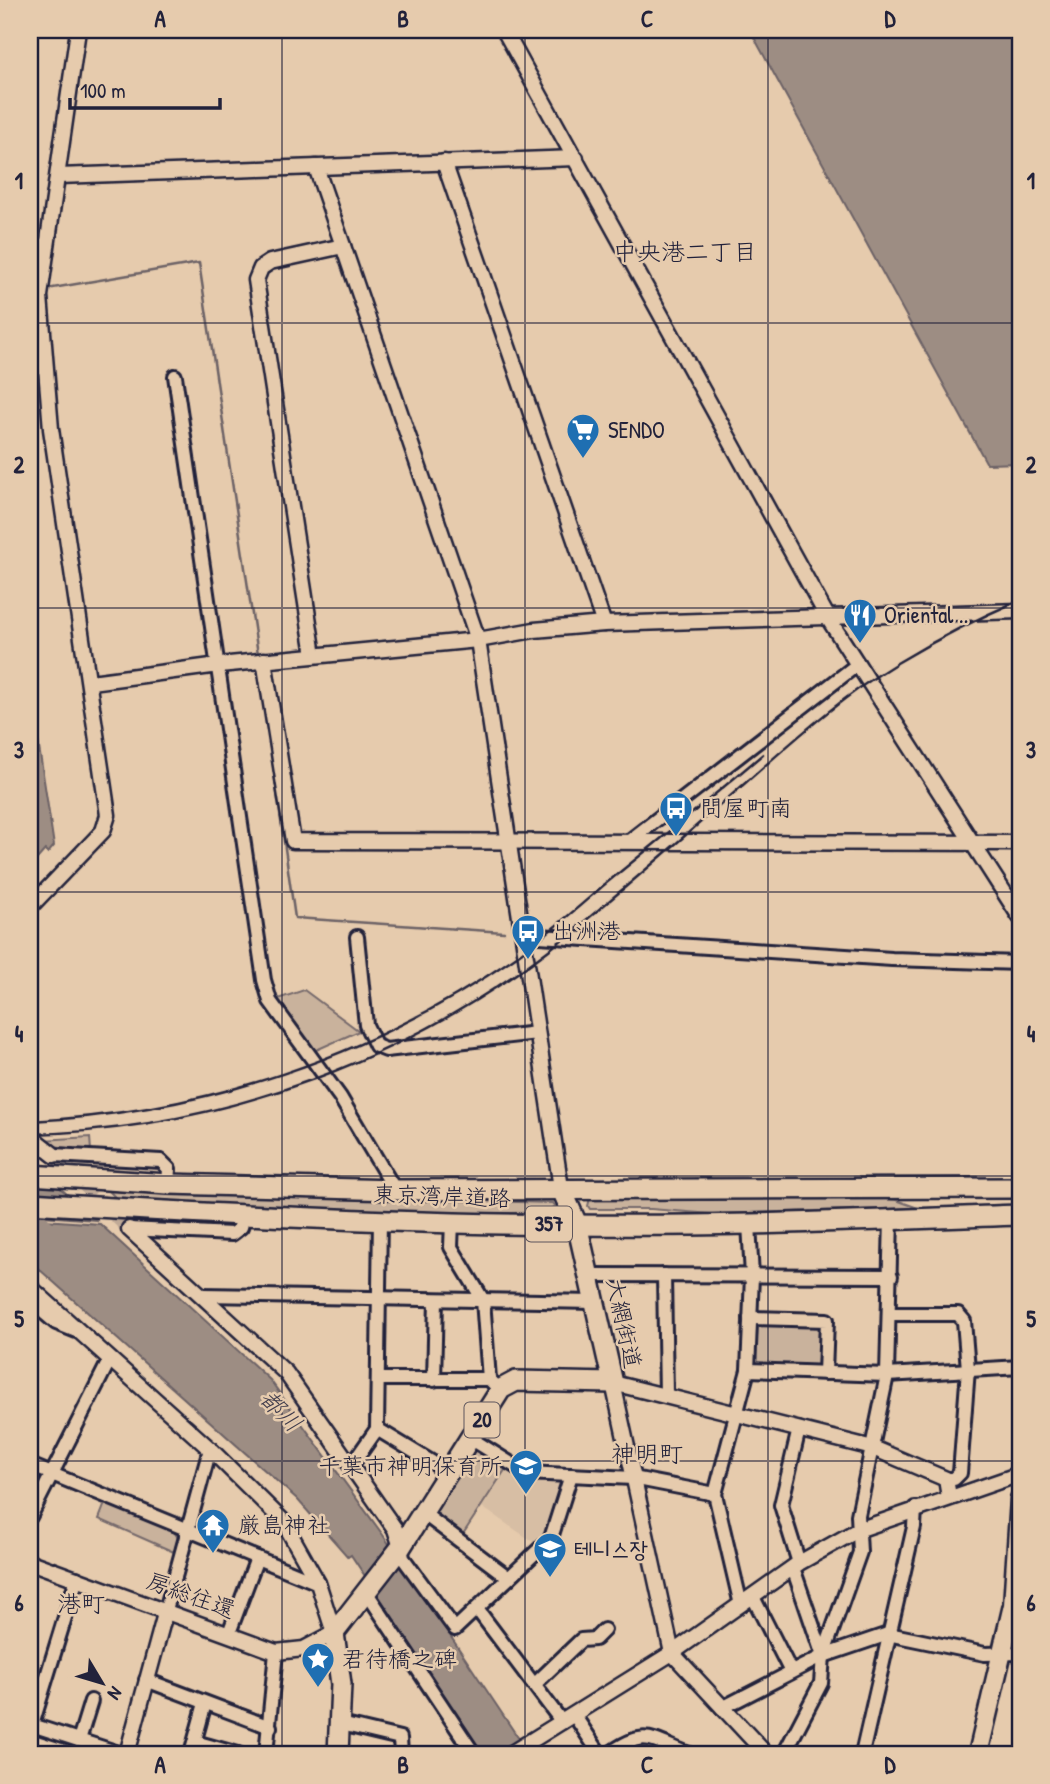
<svg xmlns="http://www.w3.org/2000/svg" width="1050" height="1784" font-family="'Patrick Hand','Klee One','Poor Story',sans-serif">
	<rect width="100%" height="100%" fill="#e6cbad"/>
	<filter id="ink" filterUnits="userSpaceOnUse"><feTurbulence type="fractalNoise" baseFrequency=".0143" numOctaves="2"/><feDisplacementMap in="SourceGraphic" scale="14" xChannelSelector="R" yChannelSelector="G"/><feConvolveMatrix kernelMatrix="1 2 1 2 8 2 1 2 1" color-interpolation-filters="sRGB"/></filter>
	<g filter="url(#ink)">
		<polygon fill="#d7bea4" points="508,1468 562,1481 566,1485 547,1537 539,1546 482,1507"/>
		<g fill="#c9b29c" stroke="#766a6c" stroke-width="2">
			<polygon points="304,990 359,1031 314,1051 272,1001"/>
			<polygon points="90,1137 91,1151 53,1146 42,1140"/>
			<path d="M109 1191 553 1203 556 1207C535 1225 171 1200 116 1198Z"/>
			<polygon points="590,1198 875,1198 896,1200 918,1208 712,1214 651,1209 590,1209 588,1206"/>
			<polygon points="757,1321 824,1326 819,1368 758,1365 752,1361 753,1325"/>
			<polygon points="477,1449 507,1467 461,1537 430,1514 471,1451"/>
			<polygon points="106,1501 173,1530 178,1538 174,1552 99,1519"/>
		</g>
		<g fill="#9d8d83" stroke="#6c6266" stroke-width="2">
			<polygon points="750,30 1020,30 1020,463 987,464"/>
			<polygon points="30,688 54,846 48,853 45,850 30,867"/>
			<polygon points="30,1161 96,1220 30,1215"/>
			<polygon points="30,1219 100,1224 270,1380 383,1535 529,1754 483,1754 351,1555 348,1557 297,1499 30,1261"/>
		</g>
		<g fill="none" stroke-linecap="round" stroke-linejoin="round">
			<g stroke="#6c6266" stroke-width="2.5">
				<polyline points="47,289 199,263 258,654"/>
				<polyline points="270,744 295,918 504,932"/>
			</g>
			<polyline stroke="#9d8d83" stroke-width="18" points="30,1214 52,1234"/>
			<polyline stroke="#bfa996" stroke-width="14" stroke-dasharray="14 7" stroke-linecap="butt" points="54,1155 129,1229"/>
			<defs>
				<g id="minor">
					<polyline points="175,376 264,980 270,1001 340,1097 395,1190"/>
					<polyline points="629,841 858,664"/>
					<polyline points="524,935 892,959 1020,963"/>
					<polyline points="357,937 366,1025 376,1046 386,1050 537,1033"/>
					<polyline points="54,1155 161,1161 169,1169 168,1184"/>
					<polyline points="452,1222 451,1247 483,1300 489,1379"/>
					<polyline points="129,1229 232,1234 241,1227 245,1213"/>
					<polyline points="589,1275 891,1276"/>
					<polyline points="664,1275 666,1395"/>
					<polyline points="202,1295 595,1302"/>
					<polyline points="30,1301 56,1323 76,1331"/>
					<polyline points="891,1314 958,1314 964,1321 968,1369 960,1473 954,1479 946,1479"/>
					<polyline points="750,1318 827,1320 825,1373"/>
					<polyline points="748,1370 887,1375 1020,1367"/>
					<polyline points="379,1379 489,1379 495,1385"/>
					<polyline points="434,1380 436,1300"/>
					<polyline points="377,1429 448,1472"/>
					<polyline points="799,1429 781,1505 799,1563"/>
					<polyline points="470,1438 526,1473 633,1478 715,1494"/>
					<polyline points="30,1465 318,1583"/>
					<polyline points="351,1466 377,1429 380,1219"/>
					<polyline points="423,1513 509,1578"/>
					<polyline points="30,1517 110,1359"/>
					<polyline points="401,1547 403,1558 455,1629 551,1538 571,1475"/>
					<polyline points="793,1568 823,1656"/>
					<polyline points="77,1578 32,1725 122,1754"/>
					<polyline points="367,1593 474,1754"/>
					<polyline points="753,1597 791,1672"/>
					<polyline points="741,1605 715,1494 748,1370 752,1276 749,1224"/>
					<polyline points="477,1609 562,1722"/>
					<polyline points="166,1610 210,1449"/>
					<polyline points="229,1633 257,1558"/>
					<polyline points="146,1680 270,1727"/>
					<polyline points="535,1684 581,1640 595,1639 604,1630"/>
					<polyline points="722,1708 823,1656 888,1634 985,1654 1020,1653"/>
					<polyline points="574,1715 600,1754"/>
					<polyline points="341,1724 400,1738 401,1754"/>
					<polyline points="79,1740 91,1701"/>
					<polyline points="195,1742 238,1754"/>
					<polyline points="191,1754 205,1703"/>
					<polyline points="266,1754 276,1652"/>
					<path d="M609 1754C645 1728 650 1739 689 1754"/>
					<polyline points="784,1754 821,1683 823,1656 860,1552 858,1515 887,1375 891,1218"/>
					<polyline points="862,1754 914,1527 915,1508"/>
				</g>
				<g id="tertiary">
					<polyline points="504,30 828,618 1020,917"/>
					<polyline points="444,162 604,624"/>
					<polyline points="316,167 478,640 561,1188"/>
					<polyline points="58,176 576,158"/>
					<polyline points="314,655 256,280 261,268 270,262 343,246"/>
					<polyline points="264,660 293,841 1020,843"/>
					<polyline points="91,682 219,665 478,640 534,630 604,624 1020,611"/>
					<polyline points="30,907 103,831 108,815 51,429 40,296 78,30"/>
					<polyline points="30,1136 54,1155"/>
					<polyline points="129,1229 286,1373 395,1529 401,1547"/>
					<polyline points="30,1287 210,1449 283,1521 318,1583 334,1633 304,1649 276,1652 30,1562"/>
					<polyline points="127,1754 166,1610"/>
					<polyline points="510,1754 672,1653 799,1563 858,1530 1020,1474"/>
					<polyline points="766,1754 672,1653 613,1383 873,1448 946,1479 949,1497"/>
				</g>
				<polyline id="secondary" points="978,1754 1013,1605 1020,1499"/>
				<polyline id="primary" points="338,1754 341,1684 334,1633 401,1547 501,1389 516,1381 613,1383 577,1224 561,1188"/>
				<g id="trunk">
					<polyline points="30,1175 168,1184 395,1190 1020,1188"/>
					<path d="M30 1203C269 1218 510 1229 750 1224 840 1222 930 1218 1020 1215"/>
				</g>
			</defs>
			<use href="#minor" stroke="#22223b" stroke-width="18"/>
			<use href="#tertiary" stroke="#22223b" stroke-width="19"/>
			<use href="#secondary" stroke="#22223b" stroke-width="23"/>
			<use href="#primary" stroke="#22223b" stroke-width="24"/>
			<use href="#trunk" stroke="#22223b" stroke-width="24"/>
			<use href="#minor" stroke="#e6cbad" stroke-width="12"/>
			<use href="#tertiary" stroke="#e6cbad" stroke-width="14"/>
			<use href="#secondary" stroke="#e6cbad" stroke-width="18"/>
			<use href="#primary" stroke="#e6cbad" stroke-width="19"/>
			<use href="#trunk" stroke="#e6cbad" stroke-width="19"/>
			<g stroke="#22223b" stroke-width="2.5">
				<path d="M30 1121C203 1113 371 1057 514 958 546 936 575 910 604 885 657 842 711 798 763 754"/>
				<path d="M30 1134C223 1130 417 1057 568 935 627 887 685 836 743 785 792 742 841 697 897 663 937 639 978 618 1020 600"/>
			</g>
		</g>
	</g>
	<path fill="none" stroke="#22223b" stroke-width="2" stroke-opacity="0.55" d="M282 30V1754M525 30V1754M768 30V1754M30 323H1020M30 608H1020M30 892H1020M30 1176H1020M30 1461H1020"/>
	<defs>
		<symbol id="supermarket-pin" viewBox="-11 -11 22 30"><path d="M0 17L-7.5 6A9.5 9.5 0 1 1 7.5 6Z" fill="#1f6fb2" stroke="#e6cbad"/><path d="M-6-5.5h2.5l.6 2H6L4.5 2H-2.5L-4.4-4H-6ZM-1.5 3.2a1.3 1.3 0 1 0 .1 0ZM3 3.2a1.3 1.3 0 1 0 .1 0Z" fill="#fff"/></symbol>
		<symbol id="restaurant-pin" viewBox="-11 -11 22 30"><path d="M0 17L-7.5 6A9.5 9.5 0 1 1 7.5 6Z" fill="#1f6fb2" stroke="#e6cbad"/><path d="M-5-6h1v4h1v-4h1v4h1v-4h1v5L-1.5 .5V6h-2V.5L-5-1ZM5-6V6H3V1.5H1.5Q1.5-4 5-6Z" fill="#fff"/></symbol>
		<symbol id="bus-pin" viewBox="-11 -11 22 30"><path d="M0 17L-7.5 6A9.5 9.5 0 1 1 7.5 6Z" fill="#1f6fb2" stroke="#e6cbad"/><path d="M-5-6H5V4H4V6H2V4H-2V6H-4V4H-5ZM-3.5-4V0h7V-4ZM-3.5 1.2v1.5H-2V1.2ZM2 1.2v1.5H3.5V1.2Z" fill="#fff"/></symbol>
		<symbol id="school-pin" viewBox="-11 -11 22 30"><path d="M0 17L-7.5 6A9.5 9.5 0 1 1 7.5 6Z" fill="#1f6fb2" stroke="#e6cbad"/><path d="M0-5L7-2L0 1L-7-2ZM-4 1L0 2.5L4 1V4Q0 6-4 4Z" fill="#fff"/></symbol>
		<symbol id="temple-pin" viewBox="-11 -11 22 30"><path d="M0 17L-7.5 6A9.5 9.5 0 1 1 7.5 6Z" fill="#1f6fb2" stroke="#e6cbad"/><path d="M0-6L5-2H3V0L6.5 2.5H4V6H1.5V3h-3V6H-4V2.5H-6.5L-3 0V-2H-5Z" fill="#fff"/></symbol>
		<symbol id="sight-pin" viewBox="-11 -11 22 30"><path d="M0 17L-7.5 6A9.5 9.5 0 1 1 7.5 6Z" fill="#1f6fb2" stroke="#e6cbad"/><path d="M0-6L1.8-2.2L6-1.7L2.9 1.2L3.7 5.4L0 3.3L-3.7 5.4L-2.9 1.2L-6-1.7L-1.8-2.2Z" fill="#fff"/></symbol>
	</defs>
	<g fill-rule="evenodd">
		<use href="#supermarket-pin" x="564" y="411" width="38" height="52"/>
		<use href="#restaurant-pin" x="841" y="596" width="38" height="52"/>
		<use href="#bus-pin" x="657" y="789" width="38" height="52"/>
		<use href="#bus-pin" x="509" y="912" width="38" height="52"/>
		<use href="#school-pin" x="507" y="1447" width="38" height="52"/>
		<use href="#temple-pin" x="194" y="1506" width="38" height="52"/>
		<use href="#school-pin" x="531" y="1530" width="38" height="52"/>
		<use href="#sight-pin" x="299" y="1640" width="38" height="52"/>
	</g>
	<g text-anchor="middle" stroke-width="5" stroke-linejoin="round" paint-order="stroke">
		<g fill="#e6cbad" stroke="#5d555d" stroke-width="2">
			<rect x="526" y="1206.5" width="46" height="35" rx="5"/>
			<rect x="464.5" y="1402.5" width="35" height="35" rx="5"/>
		</g>
		<g font-size="21" font-weight="bold" fill="#22223b">
			<text x="549" y="1231">357</text>
			<text x="482" y="1427">20</text>
		</g>
		<g font-size="23" fill="#22223b" stroke="#e6cbad" text-anchor="start">
			<text x="608" y="438">SENDO</text>
			<text x="884" y="623">Oriental ..</text>
			<text x="700" y="816">問屋町南</text>
			<text x="552" y="939">出洲港</text>
			<text x="502" y="1474" text-anchor="end">千葉市神明保育所</text>
			<text x="238" y="1533">厳島神社</text>
			<text x="574" y="1557">테니스장</text>
			<text x="342" y="1667">君待橋之碑</text>
		</g>
		<g font-size="23" fill="#22223b" stroke="#e6cbad">
			<text transform="translate(442 1196) rotate(2)" y="8">東京湾岸道路</text>
			<text transform="translate(624 1323) rotate(78)" y="8">大網街道</text>
			<text transform="translate(191 1595) rotate(20)" y="8">房総往還</text>
		</g>
		<g font-size="24" fill="#22223b" stroke="#e6cbad">
			<text x="685" y="260">中央港二丁目</text>
			<text x="647" y="1462">神明町</text>
			<text x="81" y="1612">港町</text>
		</g>
		<g font-size="24" font-style="italic" fill="#413d4d" stroke="#e6cbad">
			<text transform="translate(281 1411) rotate(45)" y="8">都川</text>
		</g>
	</g>
	<rect width="1050" height="1784" fill="none" stroke="#e6cbad" stroke-width="77"/>
	<g transform="translate(102 1683) rotate(128)" stroke="#e6cbad" stroke-width="5" paint-order="stroke">
	<path d="M0-5L12 26L0 18L-12 26Z" fill="#22223b"/>
	<text y="-10" font-size="19" font-weight="bold" text-anchor="middle" fill="#22223b">N</text>
	</g>
	<path d="M70 98v10h150v-10" fill="none" stroke="#22223b" stroke-width="3.5"/>
	<text x="80" y="98" font-size="21" fill="#22223b" stroke="#e6cbad" stroke-width="5" paint-order="stroke">100 m</text>
	<rect x="38" y="38" width="974" height="1708" fill="none" stroke="#22223b" stroke-width="2.5"/>
	<g font-size="23" text-anchor="middle" font-weight="bold" fill="#22223b">
		<text x="160" y="27">A</text>
		<text x="403" y="27">B</text>
		<text x="647" y="27">C</text>
		<text x="890" y="27">D</text>
		<text x="19" y="189">1</text>
		<text x="1031" y="189">1</text>
		<text x="19" y="473">2</text>
		<text x="1031" y="473">2</text>
		<text x="19" y="758">3</text>
		<text x="1031" y="758">3</text>
		<text x="19" y="1042">4</text>
		<text x="1031" y="1042">4</text>
		<text x="19" y="1327">5</text>
		<text x="1031" y="1327">5</text>
		<text x="19" y="1611">6</text>
		<text x="1031" y="1611">6</text>
		<text x="160" y="1773">A</text>
		<text x="403" y="1773">B</text>
		<text x="647" y="1773">C</text>
		<text x="890" y="1773">D</text>
	</g>
</svg>
